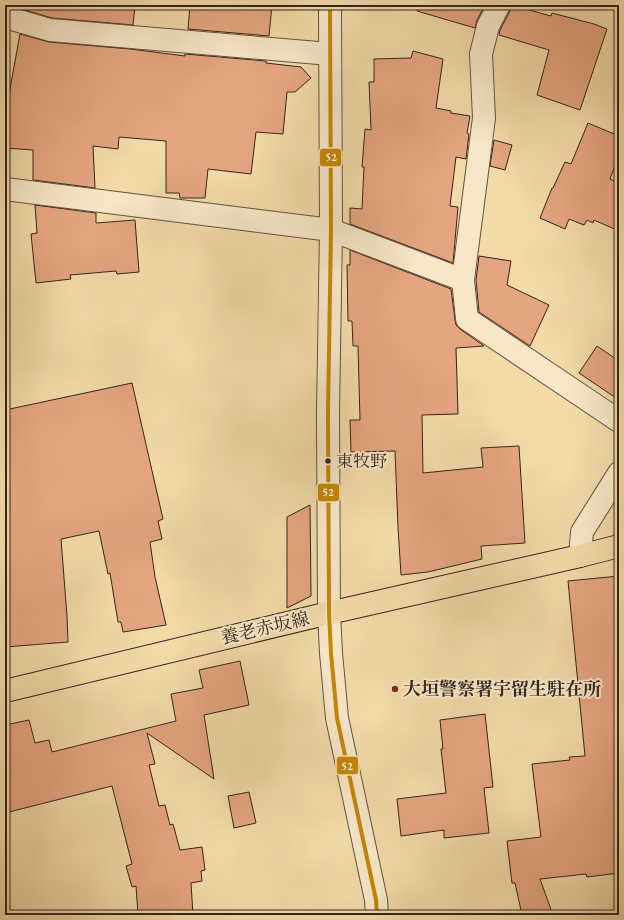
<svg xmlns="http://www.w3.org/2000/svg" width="624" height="920" font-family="'EB Garamond','Noto Serif JP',serif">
	<rect width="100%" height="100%" fill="#f2daa9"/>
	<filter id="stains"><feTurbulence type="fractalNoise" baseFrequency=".005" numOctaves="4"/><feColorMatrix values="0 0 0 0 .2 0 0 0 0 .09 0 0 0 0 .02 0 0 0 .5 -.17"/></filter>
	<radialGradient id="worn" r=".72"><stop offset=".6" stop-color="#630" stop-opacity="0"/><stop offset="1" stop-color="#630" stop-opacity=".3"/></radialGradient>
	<g fill="#e5a581" stroke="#35241c">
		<polygon points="26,5 135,5 133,25 52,18 25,10"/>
		<polygon points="190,5 203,5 224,7 224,5 272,5 269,36 188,29"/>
		<polygon points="418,5 485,5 477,20 475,28 417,11"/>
		<polygon points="511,5 551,16 552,13 594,24 607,29 580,110 537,95 549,50 499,35 500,30 510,11"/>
		<polygon points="20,34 49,42 130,49 185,56 185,54 266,61 266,63 301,67 311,78 295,92 287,92 283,134 256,132 251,174 208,169 205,198 180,198 179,193 166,193 166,141 119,137 118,149 93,146 95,188 33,180 33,150 5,148 5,116"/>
		<polygon points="413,51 443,59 436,108 451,111 451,113 470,116 467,133 469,134 466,159 456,157 450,206 458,207 453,263 350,224 350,208 362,209 364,167 362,167 365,129 371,130 369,82 374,82 374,59 411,58"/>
		<polygon points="588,123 619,136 619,155 610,179 619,183 619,231 594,220 593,223 587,220 584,225 569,219 565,229 540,218 552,188 553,188 565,162 571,164"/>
		<polygon points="494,140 512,145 505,170 490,166"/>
		<polygon points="35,205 96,213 96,223 135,220 139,272 117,274 116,271 70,275 71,279 36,283 31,234 37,233"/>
		<polygon points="350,250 451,289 455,320 456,325 460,329 484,346 456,348 458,414 422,415 423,473 483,467 481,448 519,446 525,543 481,546 482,559 428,572 401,575 398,527 395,451 351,452 350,420 360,420 358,346 353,346 352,321 348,321 347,265 350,265"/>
		<polygon points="479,256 511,261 507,285 549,305 530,346 479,312 476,280"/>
		<polygon points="597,346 619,361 619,400 579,373"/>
		<polygon points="132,383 163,519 158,521 162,539 150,542 155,577 166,625 123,632 121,622 118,622 110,573 108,574 99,531 61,539 67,616 68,642 5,647 5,410"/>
		<polygon points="310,505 311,596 287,608 287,517"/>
		<polygon points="619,576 619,873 587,877 586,874 540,879 553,915 522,915 515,883 512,883 507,841 541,837 532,764 570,760 569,757 585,756 568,581"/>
		<polygon points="240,661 249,705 204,715 214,779 147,733 155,764 149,765 159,806 165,805 170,825 173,824 180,850 202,847 205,870 201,871 202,881 191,883 193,915 138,915 136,886 132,887 126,866 132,864 112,786 5,813 5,725 29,720 35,743 49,740 52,752 176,721 171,694 203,688 199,670"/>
		<polygon points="485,714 493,787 484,788 489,833 444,838 444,830 401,836 397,799 446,793 441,749 443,749 440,720"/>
		<polygon points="249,792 256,823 234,828 228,796"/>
	</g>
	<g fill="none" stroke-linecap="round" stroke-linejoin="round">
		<defs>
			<g id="minor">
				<polyline points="330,5 331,230 328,412 329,613 331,653 337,718 376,900 377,915"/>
				<polyline points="5,17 50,30 330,54"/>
				<polyline points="5,189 331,230 463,280 484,118 481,54 488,26 499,5"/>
				<polyline points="463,280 467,319 619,421"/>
				<polyline points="580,556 582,532 619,473"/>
			</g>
			<polyline id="major" points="5,691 329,613 580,556 619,546"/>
		</defs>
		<use href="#minor" stroke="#64523f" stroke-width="24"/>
		<use href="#major" stroke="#35241c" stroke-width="24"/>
		<use href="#minor" stroke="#f7e7c7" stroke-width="22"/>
		<use href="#major" stroke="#f2daa9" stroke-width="22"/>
		<defs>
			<polyline id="bus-1" points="330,5 331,230 328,412 329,613 331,653 337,718 376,900 377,915"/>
		</defs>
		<use href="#bus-1" stroke="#f7e7c7" stroke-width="7"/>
		<use href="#bus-1" stroke="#c68607" stroke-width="4"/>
	</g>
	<circle fill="#35241c" stroke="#f7e7c7" stroke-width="1.5" cx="328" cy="461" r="3.5"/>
	<circle fill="#8f2418" stroke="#f7e7c7" stroke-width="1.5" cx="395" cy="689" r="4"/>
	<g text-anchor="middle" stroke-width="4" stroke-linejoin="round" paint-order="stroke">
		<g font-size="17" fill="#35241c" stroke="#f7e7c7" text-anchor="start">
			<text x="336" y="467">東牧野</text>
		</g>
		<g font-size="18" fill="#35241c" stroke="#f7e7c7">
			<text transform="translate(265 628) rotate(-13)" y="6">養老赤坂線</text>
		</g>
		<g font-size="18" font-weight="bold" fill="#35241c" stroke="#f7e7c7" text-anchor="start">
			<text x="403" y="695">大垣警察署宇留生駐在所</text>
		</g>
	</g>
	<g stroke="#f7e7c7" stroke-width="1.5">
		<rect x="319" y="148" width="23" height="19" rx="4" fill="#c68607"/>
		<rect x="317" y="483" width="23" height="19" rx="4" fill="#c68607"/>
		<rect x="336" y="756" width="23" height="19" rx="4" fill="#c68607"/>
	</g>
	<g font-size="11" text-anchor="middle" font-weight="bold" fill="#fff">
		<text x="331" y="161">52</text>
		<text x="328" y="496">52</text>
		<text x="347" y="770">52</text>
	</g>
	<rect width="624" height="920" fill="none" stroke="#f2daa9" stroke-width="20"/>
	<rect x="6" y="6" width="612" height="908" fill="none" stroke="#35241c" stroke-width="2"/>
	<rect x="10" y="10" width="604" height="900" fill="none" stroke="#35241c"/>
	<rect width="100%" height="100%" filter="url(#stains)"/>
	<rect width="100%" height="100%" fill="url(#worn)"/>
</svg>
